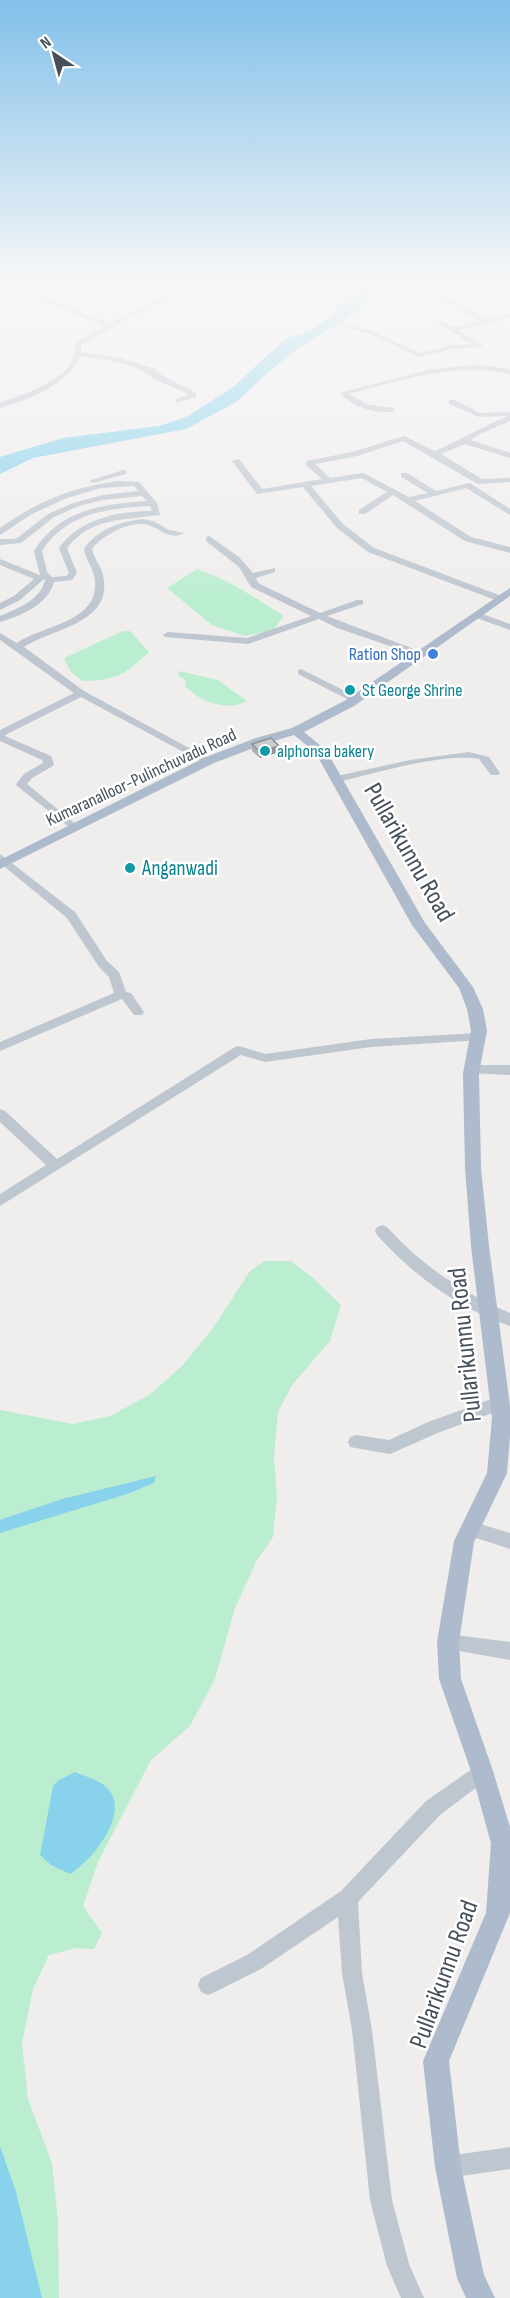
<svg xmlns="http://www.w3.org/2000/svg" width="510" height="2298" font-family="'Sofia Sans Condensed',sans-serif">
	<rect width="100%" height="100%" fill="#f0eded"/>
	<g fill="#bbeed1">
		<path d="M197 569C229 580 256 598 284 616L272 631 245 636 212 625 167 588Z"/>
		<path d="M123 631H130L149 652C124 675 118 680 83 681L70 671 64 658Z"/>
		<path d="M179 671 218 680 247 701C229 712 198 702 185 685L186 681 178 675Z"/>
		<polygon points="265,1261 291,1261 313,1278 341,1305 330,1341 292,1385 278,1412 274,1456 277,1497 273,1537 256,1562 235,1608 215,1679 190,1726 151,1760 98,1862 83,1906 102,1933 94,1949 76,1948 49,1955 33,1989 22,2043 28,2099 52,2163 58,2220 59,2298 0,2298 0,1410 73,1424 110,1416 149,1395 182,1366 213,1328 250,1271"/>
	</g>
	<g fill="#88d2eb">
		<polygon points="373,280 390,280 350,317 297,349 272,369 236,402 186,429 33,458 0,474 0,457 63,438 159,426 186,417 232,388 285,339 311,330 333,315 338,305 356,288"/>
		<polygon points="156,1476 154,1483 127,1494 0,1533 0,1520 5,1518 62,1499"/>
		<path d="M75 1772C84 1776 98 1780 105 1786 134 1810 92 1861 70 1874L51 1865 40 1855 53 1786 59 1780Z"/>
		<polygon points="0,2146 16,2192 42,2298 0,2298"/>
	</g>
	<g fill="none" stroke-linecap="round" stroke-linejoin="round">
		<g fill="#bec7d0" fill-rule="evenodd">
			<path d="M205 280H214L142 311 81 345V352L117 357 155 369C161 377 185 386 196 393V397L176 403V399L188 395C177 387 162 384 153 378 133 362 106 360 81 356 66 386 30 399 0 408V403C21 395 67 381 74 356 75 352 74 347 76 343L104 326 37 298 5 290 8 284H12L11 288 41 296 109 323 138 309Z"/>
			<polygon points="425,286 473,310 488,319 510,314 510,318 458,330 482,345 482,347 452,349 419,357 370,334 339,325 342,323 374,332 420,353 452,345 472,344 438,323 443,322 453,327 481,321 423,289"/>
			<path d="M471 365 492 366 510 370V374C455 362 402 380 349 394L369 405 394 408 395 410 391 412C373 413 353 407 340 393L427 370Z"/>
			<path d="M449 400H455L480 413 510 412V421L478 435 471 440 510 453V458L465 444 441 454 482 479 510 478V482L478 484 403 441 357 456 315 464 330 478 363 473 409 497 428 493 401 477V473H407L436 491 470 483 510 509V515L466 488 415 501 471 537 510 547V553L465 541 393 495 365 514H359V510L387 492 362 478 311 486 343 524 374 548 504 597V601H498L368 552 337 528 303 487 257 494 232 461 239 459 262 489 322 479 306 465V461L352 452 404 436 435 451C460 440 482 427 508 416L479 417 449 404Z"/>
			<polygon points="123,470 126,470 126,474 93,483 89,481"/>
			<path d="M119 481 139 482 157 503 160 515C125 520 91 517 67 548L77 573 72 580 54 582C48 605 20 616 0 622V616C18 608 40 601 45 580L44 579 20 600 0 610V603L14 596 34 579 0 565V559L40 575 34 551C60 510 101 504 147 501L142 496 103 500 79 506 54 517 21 543 0 545V539H16L48 514 73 503 103 495 138 491 134 486 101 488 67 498 32 514 0 535V528C36 502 75 486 119 481ZM150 506 152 511C117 511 80 519 59 548L69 573 66 576 52 577 47 572 42 551C66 513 109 508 150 506Z"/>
			<path d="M143 519 153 521 169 530 184 533C171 541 161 529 148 525 131 520 102 535 92 549 94 559 101 566 103 575 114 624 52 628 24 647L84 691 213 761 208 764 204 763 81 697 7 734 5 736 51 756 54 764 53 766 32 778 27 784 78 826 79 828 74 831 17 786 16 784 24 774 43 763 42 760 0 741V730L74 693 0 640V633L17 643C45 624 104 622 94 575 92 566 85 559 84 549 96 530 121 521 143 519Z"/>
			<polygon points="209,536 239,557 253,573 275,568 275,572 256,578 258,583 320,613 357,600 363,600 363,604 327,616 427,654 419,656 337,628 319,619 248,644 165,637 163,635 168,632 247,638 311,616 251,587 239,567 206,541 206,537"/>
			<polygon points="477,612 510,624 510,630 474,617 472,615"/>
			<polygon points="301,669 359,698 361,700 353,702 298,674 298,670"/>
			<path d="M469 752 489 757 500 773 499 775H491L479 759C444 752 374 774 337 782L332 779 337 776 410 760Z"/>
			<polygon points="0,854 75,912 107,961 119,972 126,992 131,993 144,1012 142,1015 134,1015 122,999 0,1051 0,1042 114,993 109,977 99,967 67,918 0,863"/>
			<polygon points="478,1033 482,1034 484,1037 482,1040 371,1047 265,1062 241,1055 0,1206 0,1194 46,1165 0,1122 0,1109 5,1111 57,1159 235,1047 239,1046 265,1054 371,1039"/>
			<polygon points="472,1065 510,1065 510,1075 467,1073 466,1070 467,1067"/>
			<path d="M382 1225 387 1227C421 1265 463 1293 510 1313V1326C459 1309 413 1275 377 1235L375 1231 377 1227Z"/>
			<polygon points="500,1396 506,1398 508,1403 506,1408 440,1432 390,1454 350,1447 348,1442 350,1437 356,1435 389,1440 428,1422"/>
			<polygon points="470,1521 510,1533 510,1549 464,1534 462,1529 464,1524"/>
			<polygon points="448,1634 510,1642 510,1660 442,1648 439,1642 442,1636"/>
			<polygon points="482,1762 489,1764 491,1771 489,1778 440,1815 358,1902 362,1973 372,2030 392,2200 409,2264 424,2298 401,2298 387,2266 370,2200 352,2030 342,1973 338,1917 261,1969 215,1992 208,1995 201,1992 198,1985 201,1978 247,1955 341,1891 426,1801"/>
			<polygon points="510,2147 510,2169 448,2178 440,2175 437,2167 440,2159 448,2156"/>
		</g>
		<polygon fill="#adbbcd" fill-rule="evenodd" points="510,588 510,596 354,706 304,732 326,750 425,923 473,987 483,1009 487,1031 479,1073 481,1168 489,1246 510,1406 510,1437 507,1473 474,1542 459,1642 461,1679 493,1771 510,1827 510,1913 449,2061 461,2167 484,2275 495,2298 466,2298 457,2278 435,2167 423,2061 486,1913 491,1843 471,1771 439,1679 437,1642 454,1541 487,1473 492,1418 471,1246 465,1168 463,1073 471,1031 467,1009 459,988 412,925 315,752 294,735 264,744 214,763 0,869 0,860 206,757 256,738 292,728 346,700"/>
	</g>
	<polygon fill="#aeafb5" points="252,744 279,746 279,752 260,758 252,751"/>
	<polygon fill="#8d8f93" points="279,746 279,752 260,758 260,752"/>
	<polygon fill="#caccd2" stroke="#8d8f93" stroke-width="1.5" points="271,738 279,746 260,752 252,744"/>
	<linearGradient id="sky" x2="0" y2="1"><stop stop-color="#81c0e9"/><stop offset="0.47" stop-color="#f8f7f7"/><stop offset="1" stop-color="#f8f7f7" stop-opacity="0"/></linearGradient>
	<rect width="510" height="602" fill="url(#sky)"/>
	<circle fill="#3f7fe0" stroke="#fff" stroke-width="2" cx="433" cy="654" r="6"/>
	<g fill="#0f9aa8" stroke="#fff" stroke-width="2">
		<circle cx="350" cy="690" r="6"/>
		<circle cx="265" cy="751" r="6"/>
		<circle cx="130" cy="868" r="6"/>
	</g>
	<g text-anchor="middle" stroke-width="5" stroke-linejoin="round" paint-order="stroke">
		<g font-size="18" fill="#366cbe" stroke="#fff" text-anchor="end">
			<text x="421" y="660">Ration Shop</text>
		</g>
		<g font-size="18" fill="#0d838f" stroke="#fff" text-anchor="start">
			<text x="362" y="696">St George Shrine</text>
			<text x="277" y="757">alphonsa bakery</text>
		</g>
		<g font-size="18" fill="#46505b" stroke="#fff">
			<text transform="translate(141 777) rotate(-25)" y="6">Kumaranalloor-Pulinchuvadu Road</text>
		</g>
		<g font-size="21" fill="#0d838f" stroke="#fff" text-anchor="start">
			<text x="142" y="875">Anganwadi</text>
		</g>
		<g font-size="26" fill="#46505b" stroke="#fff">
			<text transform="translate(410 852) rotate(60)" y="9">Pullarikunnu Road</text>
			<text transform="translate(464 1345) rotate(-96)" y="9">Pullarikunnu Road</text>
			<text transform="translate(443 1974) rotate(-70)" y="9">Pullarikunnu Road</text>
		</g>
	</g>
	<g transform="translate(54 54) rotate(324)" stroke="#ffffff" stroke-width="4.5" paint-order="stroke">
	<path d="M0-4.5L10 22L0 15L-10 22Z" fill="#46505b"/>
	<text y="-9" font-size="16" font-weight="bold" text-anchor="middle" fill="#46505b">N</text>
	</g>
</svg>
